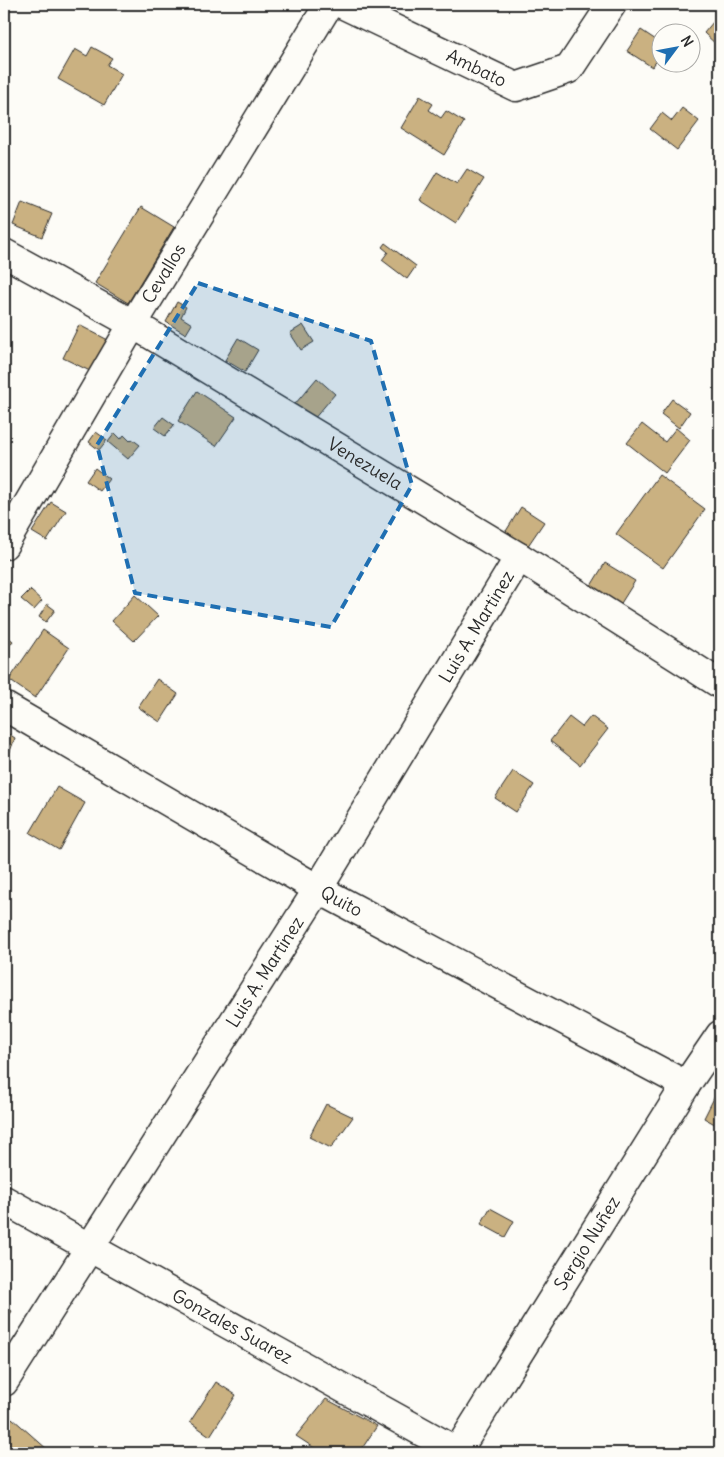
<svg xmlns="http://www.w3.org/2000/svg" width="724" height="1457" font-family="Delius,sans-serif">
	<rect width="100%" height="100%" fill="#fdfcf7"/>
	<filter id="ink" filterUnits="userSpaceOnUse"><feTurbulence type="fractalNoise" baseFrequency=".02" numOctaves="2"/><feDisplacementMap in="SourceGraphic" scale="10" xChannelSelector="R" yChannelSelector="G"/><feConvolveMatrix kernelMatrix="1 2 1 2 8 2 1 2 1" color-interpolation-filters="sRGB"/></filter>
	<g filter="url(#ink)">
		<g fill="#cab181" stroke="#2b2b2b">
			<polygon points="714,21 720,26 720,48 704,33"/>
			<polygon points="641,30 662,44 662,54 652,67 627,51"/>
			<polygon points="92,47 112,58 107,65 122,74 104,105 58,79 75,49 87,56"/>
			<polygon points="420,96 433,104 429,110 441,118 446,111 464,122 444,155 401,128"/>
			<polygon points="682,108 699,121 677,150 650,129 662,113 672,121"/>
			<polygon points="467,169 484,179 456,223 420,200 437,172 457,184"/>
			<polygon points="22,202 52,214 42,237 13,225"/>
			<polygon points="141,207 174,227 128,303 95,283"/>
			<polygon points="385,243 416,266 407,279 382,260 388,252 382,247"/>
			<polygon points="177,302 186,307 181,317 192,324 186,334 166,322"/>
			<polygon points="79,325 108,340 92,372 63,358"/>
			<polygon points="303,325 314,342 301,350 290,333"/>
			<polygon points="238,338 258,350 245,372 225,360"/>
			<polygon points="317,378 335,394 313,420 295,404"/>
			<polygon points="197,391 236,417 216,446 178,421"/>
			<polygon points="672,399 690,412 679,428 661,414"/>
			<polygon points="163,417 174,425 165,436 154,428"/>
			<polygon points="642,424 665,442 676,428 690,440 665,473 627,443"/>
			<polygon points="96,432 107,440 99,450 89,442"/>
			<polygon points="115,433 121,439 124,435 130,441 132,439 140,445 128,459 108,442"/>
			<polygon points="95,468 109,479 100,491 86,481"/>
			<polygon points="659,475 705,509 663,568 616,534"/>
			<polygon points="51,502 66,511 47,541 32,532"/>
			<polygon points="521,507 544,522 525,550 503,536"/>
			<polygon points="605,563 635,581 618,608 589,589"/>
			<polygon points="30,590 42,601 34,610 21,599"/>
			<polygon points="135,595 158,616 134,641 112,621"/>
			<polygon points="47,604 55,610 46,622 39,617"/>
			<polygon points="43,630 69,648 35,698 9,680"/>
			<polygon points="4,634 13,641 9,646 4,642"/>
			<polygon points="157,679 178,694 160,722 138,707"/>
			<polygon points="591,716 608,729 580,765 550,741 569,717 582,727"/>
			<polygon points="4,731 15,738 4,767"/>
			<polygon points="513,771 534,785 516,812 495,798"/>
			<polygon points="57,787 85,803 59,850 30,833"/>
			<polygon points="720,1086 720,1127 704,1118"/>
			<polygon points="326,1104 353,1117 331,1148 309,1137"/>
			<polygon points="490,1208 514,1221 505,1237 481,1224"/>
			<polygon points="4,1306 12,1311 4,1324"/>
			<polygon points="216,1382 236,1395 210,1436 190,1422"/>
			<polygon points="326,1399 377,1426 359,1453 322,1453 296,1436"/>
			<polygon points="12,1418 48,1450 45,1453 18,1453 4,1441 4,1428"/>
		</g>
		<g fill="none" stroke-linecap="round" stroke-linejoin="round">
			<defs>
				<g id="minor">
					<path id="s1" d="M342 4 516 87 569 69 612 4"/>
					<path id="s2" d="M4 253 133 324 519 557 720 684"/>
					<path id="s3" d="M4 545 133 324 329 4"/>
					<path id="s4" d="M4 706 318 889 686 1085"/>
					<path id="s5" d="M4 1200 460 1453"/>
					<path id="s6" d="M4 1382 318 889 519 557"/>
					<path id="s7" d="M457 1452 686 1085 720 1035"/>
				</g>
			</defs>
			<use href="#minor" stroke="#2b2b2b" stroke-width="31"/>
			<use href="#minor" stroke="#fdfcf7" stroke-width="28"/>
		</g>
	</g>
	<path fill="#1f6fb2" fill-opacity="0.2" stroke="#1f6fb2" stroke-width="4" stroke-dasharray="10 6" stroke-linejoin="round" d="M198 283 371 341 412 485 331 627 135 593 97 445Z"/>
	<g text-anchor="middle" stroke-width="5" stroke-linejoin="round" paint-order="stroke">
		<g font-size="18" fill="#2b2b2b" stroke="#fdfcf7">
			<text dy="6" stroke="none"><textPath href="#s1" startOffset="149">Ambato</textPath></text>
			<text dy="6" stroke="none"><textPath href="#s3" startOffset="315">Cevallos</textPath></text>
			<text dy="6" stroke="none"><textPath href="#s2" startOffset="418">Venezuela</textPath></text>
			<text dy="6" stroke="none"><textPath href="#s6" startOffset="891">Luis A. Martinez</textPath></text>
			<text dy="6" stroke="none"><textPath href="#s4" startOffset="390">Quito</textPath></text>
			<text dy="6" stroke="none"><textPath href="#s6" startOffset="486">Luis A. Martinez</textPath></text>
			<text dy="6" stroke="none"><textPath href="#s7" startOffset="246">Sergio Nuñez</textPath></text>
			<text dy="6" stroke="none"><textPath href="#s5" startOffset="261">Gonzales Suarez</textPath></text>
		</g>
	</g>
	<rect width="724" height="1457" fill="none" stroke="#fdfcf7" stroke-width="20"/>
	<rect x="10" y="10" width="704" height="1437" fill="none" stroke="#2b2b2b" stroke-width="2" filter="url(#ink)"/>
	<g transform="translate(676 48) rotate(58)"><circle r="24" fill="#fdfcf7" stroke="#a9a8a5"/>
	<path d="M0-4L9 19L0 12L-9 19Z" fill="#1f6fb2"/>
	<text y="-8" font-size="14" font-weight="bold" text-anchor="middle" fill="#2b2b2b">N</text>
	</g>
</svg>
